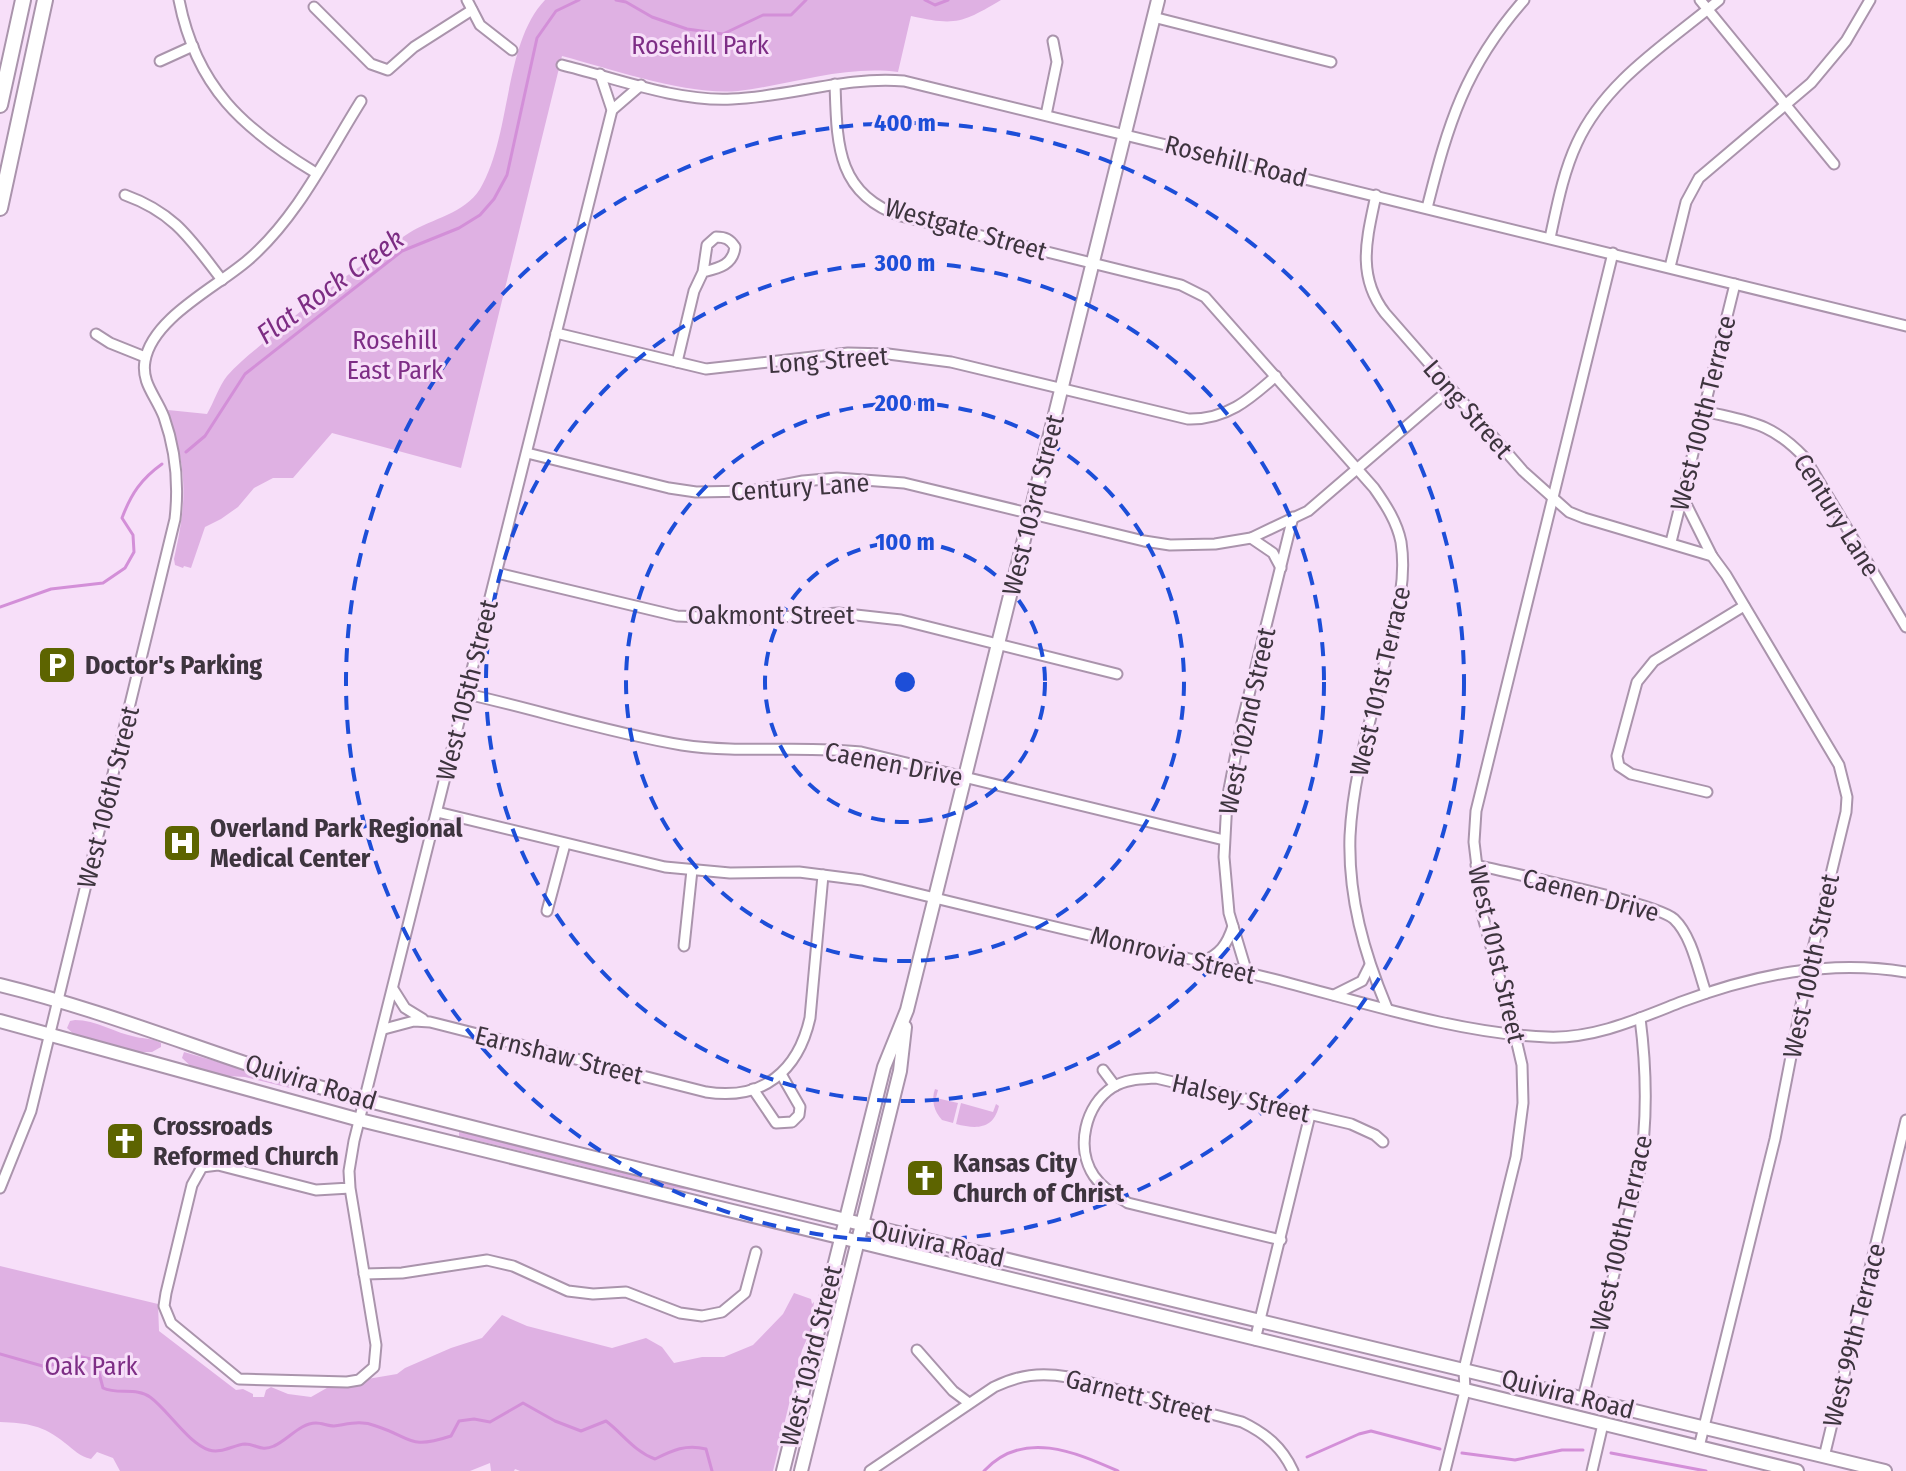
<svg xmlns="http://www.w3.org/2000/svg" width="1906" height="1471" font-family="'Fira Sans Condensed',sans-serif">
	<rect width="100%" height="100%" fill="#f7dff9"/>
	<g fill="#dfb1e3">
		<path d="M545 0H1001C962 23 956 26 911 16L898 72C844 65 790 85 738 91 689 96 611 69 562 56L461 468 332 433 293 478H273L254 488 238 507 221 519 205 527 191 568 184 566 183 568 175 565 174 559C188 496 187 472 168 410L207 414C214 402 219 386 227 376 239 362 254 351 268 339 312 300 360 265 409 233 433 218 464 214 480 189 512 135 503 44 545 0Z"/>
		<path d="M75 1020C96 1020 115 1033 136 1037 145 1039 152 1038 161 1043V1047L152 1052H139L77 1037 67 1028 70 1021Z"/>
		<polygon points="184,1052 332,1095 331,1098 245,1077 210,1075 196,1071 182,1058"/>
		<path d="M935 1089 938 1090 936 1098 958 1103 953 1123 942 1120C934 1111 931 1100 935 1089Z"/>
		<path d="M961 1103 993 1112 996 1104 999 1106C993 1130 976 1129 956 1124Z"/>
		<polygon points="459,1132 484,1135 692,1187 692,1190 672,1188 459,1136"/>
		<path d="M0 1266 158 1304 159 1331 236 1390 243 1389 253 1394V1397H264L266 1390 271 1387 288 1394 311 1397 332 1385 397 1374 405 1368 451 1348 482 1338 502 1315 527 1326 612 1348 646 1338 662 1347 674 1363 702 1357H724L753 1345 783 1314 794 1293 811 1299 812 1304 814 1302 810 1332 802 1350 773 1471H520L515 1469 514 1471H491L490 1463 470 1471H120L113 1458 97 1452 91 1459C79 1456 74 1450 65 1443 43 1425 27 1423 0 1422Z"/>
	</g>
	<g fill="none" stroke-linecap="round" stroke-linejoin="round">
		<g stroke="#d38fd8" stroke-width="3">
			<polyline points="616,0 626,2 652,17 687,29 723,34 763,15 791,15 806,0"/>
			<polyline points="925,0 935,5 948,0"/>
			<polyline points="186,452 205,436 245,374 402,251 459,228 480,215 494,199 507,175 537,38 556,11 579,0"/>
			<path d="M0 607 51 589 103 583 125 568 134 552 133 535 122 518C131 494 141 479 162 464"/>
			<path d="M0 1354 46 1367 77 1356 91 1359 98 1369 103 1388C117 1395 137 1387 150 1397 168 1410 188 1443 209 1450 221 1454 233 1445 245 1444 256 1444 261 1452 274 1446 288 1440 300 1423 316 1423 322 1423 328 1426 334 1426 349 1424 361 1420 376 1426 413 1438 408 1450 451 1436L459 1421 474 1419 490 1422 523 1403 555 1421 581 1431 606 1421C623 1434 635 1452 655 1459 673 1450 686 1444 706 1449L712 1471"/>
			<polyline points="1462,1453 1515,1460 1562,1450 1583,1450"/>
			<polyline points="1611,1453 1706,1471"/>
			<polyline points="1307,1457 1359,1434 1371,1431 1440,1449"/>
			<path d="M984 1471C1023 1429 1075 1452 1118 1471"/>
		</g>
		<defs>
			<g id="minor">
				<path d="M179 0C196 87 243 129 316 173"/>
				<polyline points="467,0 480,25 512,50"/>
				<polyline points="1700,0 1834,164"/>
				<polyline points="314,7 371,64 388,70 414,47 472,10"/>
				<polyline points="1153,17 1331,62"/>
				<polyline points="160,61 193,46"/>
				<path d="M562 65C615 78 677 102 732 99 789 97 845 76 904 81L1906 326"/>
				<path d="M835 84C837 143 836 194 901 216L1181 285 1205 297 1374 488C1386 505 1397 522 1401 542 1407 582 1396 618 1386 656 1372 716 1353 775 1350 836 1348 897 1364 953 1387 1008"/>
				<polyline points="612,110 641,85"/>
				<polyline points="1046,115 1057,62 1053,41"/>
				<path d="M125 195C175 213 191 240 222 280"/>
				<path d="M1376 195C1367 238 1356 275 1385 313L1523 471 1569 512 1584 518 1712 556 1726 575 1839 765 1847 797 1846 812 1808 969 1775 1139 1699 1447"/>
				<path d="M1427 208C1448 124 1465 67 1524 0"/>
				<path d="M1550 238C1557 206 1563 173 1577 143 1606 80 1668 43 1719 0"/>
				<polyline points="1670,267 1686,202 1699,178 1811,83 1846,41 1870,0"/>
				<path d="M556 333 706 369 848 353 888 354 951 362 1188 419C1226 420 1249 400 1276 376"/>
				<polyline points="96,334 110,343 145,357"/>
				<path d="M677 362 694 291 703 272 707 245 716 237C725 237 730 239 735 247 733 265 719 268 703 272"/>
				<path d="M1704 411C1750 422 1771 422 1805 458L1906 627"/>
				<polyline points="527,453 669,488 696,492 751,491 803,481 837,478 904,483 1144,541 1170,545 1215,544 1251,538 1308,511 1451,388"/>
				<polyline points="1683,498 1712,556"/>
				<polyline points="1251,538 1273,553 1281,568"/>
				<polyline points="1671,542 1735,284"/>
				<polyline points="497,573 677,616 752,619 838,613 901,620 1117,674"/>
				<path d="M467 694C538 710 610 733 682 745 742 754 801 745 861 752L1224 840"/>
				<polyline points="1707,792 1631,774 1619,766 1617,756 1637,682 1654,661 1744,606"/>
				<path d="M437 812 665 867 730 873 799 872 862 880C997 914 1133 945 1269 978 1356 1000 1458 1034 1547 1037 1594 1039 1638 1019 1681 1002 1754 975 1828 959 1906 972"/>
				<path d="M1476 865C1509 873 1657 903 1674 919 1692 936 1698 970 1706 993"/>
				<polyline points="547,911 565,844"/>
				<polyline points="684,946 692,870"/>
				<path d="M1202 962C1220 954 1227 945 1233 926"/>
				<polyline points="1247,973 1229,913 1224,857 1227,800 1241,727 1293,517"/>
				<polyline points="393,989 405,1008 423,1019"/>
				<polyline points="1334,995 1362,981 1370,965"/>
				<path d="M384 1029 414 1021 430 1022 706 1092C763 1101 798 1071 810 1018L823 875"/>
				<polyline points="1103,1070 1115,1086"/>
				<polyline points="753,1089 776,1123 792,1122 799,1115 800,1107 781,1074"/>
				<path d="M0 1188 31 1111 175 519C179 484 176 451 164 417 156 396 141 383 145 361 152 318 217 287 248 260 297 218 327 155 361 101"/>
				<polyline points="350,1188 316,1190 218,1165 202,1167 192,1185 166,1293 164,1306 171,1323 239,1379 347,1382 359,1380 374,1367 376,1345 350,1188 349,1171 354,1141 612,110 600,74"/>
				<path d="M1281 1240 1128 1203C1115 1195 1103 1189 1094 1176 1075 1148 1085 1105 1113 1087 1126 1079 1141 1079 1156 1078L1351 1124 1375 1135 1383 1142"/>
				<polyline points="364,1274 402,1273 487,1260 513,1266 568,1291 593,1294 626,1292 680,1313 702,1316 722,1312 745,1293 756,1252"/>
				<polyline points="1255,1340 1310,1115"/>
				<polyline points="917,1350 953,1391 969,1403"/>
				<path d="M1583 1398 1639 1174C1648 1121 1647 1072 1640 1018"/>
				<polyline points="1824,1457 1906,1120"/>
				<path d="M870 1471 994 1387C1019 1375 1040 1372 1068 1377L1242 1422C1265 1433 1282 1447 1293 1471"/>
				<polyline points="1445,1471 1465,1391 1464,1369 1516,1157 1523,1103 1522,1065 1515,1035 1483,917 1474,842 1476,811 1613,253"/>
				<polyline points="1592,1471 1603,1424"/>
			</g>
			<g id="major">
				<path d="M0 985C127 1016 247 1070 373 1102 876 1230 1380 1350 1885 1471"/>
				<polyline points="0,1021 360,1120 1797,1471"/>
				<polyline points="783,1471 884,1067 907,1010 1158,0"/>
				<polyline points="801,1471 900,1071 905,1027"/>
			</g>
			<g id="highway">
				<polyline points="0,105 23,0"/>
				<polyline points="0,208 45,0"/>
			</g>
		</defs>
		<use href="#minor" stroke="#aa94ac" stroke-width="13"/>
		<use href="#major" stroke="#aa94ac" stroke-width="16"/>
		<use href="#highway" stroke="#aa94ac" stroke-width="18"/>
		<use href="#minor" stroke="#fff" stroke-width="9"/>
		<use href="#major" stroke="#fff" stroke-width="12"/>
		<use href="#highway" stroke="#fff" stroke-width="14"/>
	</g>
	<g fill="none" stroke="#1d4ed8" stroke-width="4" stroke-dasharray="14 10">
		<circle cx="905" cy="682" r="140"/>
		<circle cx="905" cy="682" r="279"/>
		<circle cx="905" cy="682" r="419"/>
		<circle cx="905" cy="682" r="559"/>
	</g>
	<defs>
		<symbol id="parking-square" viewBox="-11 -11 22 22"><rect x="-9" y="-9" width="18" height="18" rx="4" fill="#5d6400" stroke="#f7dff9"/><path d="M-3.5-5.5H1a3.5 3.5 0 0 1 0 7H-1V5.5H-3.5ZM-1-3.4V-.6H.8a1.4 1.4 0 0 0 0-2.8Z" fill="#fff"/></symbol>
		<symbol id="hospital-square" viewBox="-11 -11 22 22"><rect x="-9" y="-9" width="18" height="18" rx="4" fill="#5d6400" stroke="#f7dff9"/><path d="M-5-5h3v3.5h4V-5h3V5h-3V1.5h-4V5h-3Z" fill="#fff"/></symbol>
		<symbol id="church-square" viewBox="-11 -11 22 22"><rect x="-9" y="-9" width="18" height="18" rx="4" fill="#5d6400" stroke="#f7dff9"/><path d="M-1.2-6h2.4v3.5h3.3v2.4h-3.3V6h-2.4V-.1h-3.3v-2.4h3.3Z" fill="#fff"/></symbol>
	</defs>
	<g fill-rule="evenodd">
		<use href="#parking-square" x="35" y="643" width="44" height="44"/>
		<use href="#hospital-square" x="160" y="821" width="44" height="44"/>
		<use href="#church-square" x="103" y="1119" width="44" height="44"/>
		<use href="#church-square" x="903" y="1156" width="44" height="44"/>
	</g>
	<g text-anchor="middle" stroke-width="6" stroke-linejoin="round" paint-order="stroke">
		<g font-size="26" fill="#7e2e86" stroke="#f7dff9">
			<text x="700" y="54">Rosehill Park</text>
			<text x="395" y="349">Rosehill<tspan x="395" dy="30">East Park</tspan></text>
			<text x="91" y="1375">Oak Park</text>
		</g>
		<g font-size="26" fill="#3d343e" stroke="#f7dff9">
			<text transform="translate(1236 161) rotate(14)" y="9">Rosehill Road</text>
			<text transform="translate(966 229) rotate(16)" y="9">Westgate Street</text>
			<text transform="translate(828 360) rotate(-4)" y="9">Long Street</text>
			<text transform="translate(1468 409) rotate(49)" y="9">Long Street</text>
			<text transform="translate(1703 413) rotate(-76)" y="9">West 100th Terrace</text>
			<text transform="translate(800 487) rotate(-4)" y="9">Century Lane</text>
			<text transform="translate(1033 505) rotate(-76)" y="9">West 103rd Street</text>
			<text transform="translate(1837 515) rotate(58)" y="9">Century Lane</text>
			<text x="771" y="624">Oakmont Street</text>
			<text transform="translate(1380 681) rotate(-77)" y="9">West 101st Terrace</text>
			<text transform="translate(467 690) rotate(-76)" y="9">West 105th Street</text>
			<text transform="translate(1247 721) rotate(-78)" y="9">West 102nd Street</text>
			<text transform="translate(894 764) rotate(11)" y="9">Caenen Drive</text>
			<text transform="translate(108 797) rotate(-76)" y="9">West 106th Street</text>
			<text transform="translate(1591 895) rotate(15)" y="9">Caenen Drive</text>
			<text transform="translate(1497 954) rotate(77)" y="9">West 101st Street</text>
			<text transform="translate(1173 955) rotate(14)" y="9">Monrovia Street</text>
			<text transform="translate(1811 966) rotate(-78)" y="9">West 100th Street</text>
			<text transform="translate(559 1055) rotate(14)" y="9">Earnshaw Street</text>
			<text transform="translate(311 1082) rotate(17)" y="9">Quivira Road</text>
			<text transform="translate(1241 1098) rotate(13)" y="9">Halsey Street</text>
			<text transform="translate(1621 1233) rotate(-77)" y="9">West 100th Terrace</text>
			<text transform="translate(938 1243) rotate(13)" y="9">Quivira Road</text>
			<text transform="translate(1854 1335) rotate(-76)" y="9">West 99th Terrace</text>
			<text transform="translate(811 1356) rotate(-76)" y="9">West 103rd Street</text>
			<text transform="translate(1568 1394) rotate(14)" y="9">Quivira Road</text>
			<text transform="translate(1139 1396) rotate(14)" y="9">Garnett Street</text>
		</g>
		<g font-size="26" font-weight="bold" fill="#3d343e" stroke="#f7dff9" text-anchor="start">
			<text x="85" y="674">Doctor's Parking</text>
			<text x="210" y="837">Overland Park Regional<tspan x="210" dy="30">Medical Center</tspan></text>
			<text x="153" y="1135">Crossroads<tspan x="153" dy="30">Reformed Church</tspan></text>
			<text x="953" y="1172">Kansas City<tspan x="953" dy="30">Church of Christ</tspan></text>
		</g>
		<g font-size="28" font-style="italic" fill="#7c2c83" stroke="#f7dff9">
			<text transform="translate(330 286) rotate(-36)" y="10">Flat Rock Creek</text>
		</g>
	</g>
	<circle cx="905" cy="682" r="12" fill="#1d4ed8" stroke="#f7dff9" stroke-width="4"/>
	<g font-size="24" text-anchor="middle" font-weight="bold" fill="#1d4ed8" stroke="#f7dff9" stroke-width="6" stroke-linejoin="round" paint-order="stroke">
		<text x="905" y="131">400 m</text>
		<text x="905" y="271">300 m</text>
		<text x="905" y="411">200 m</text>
		<text x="905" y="550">100 m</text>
	</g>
</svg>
